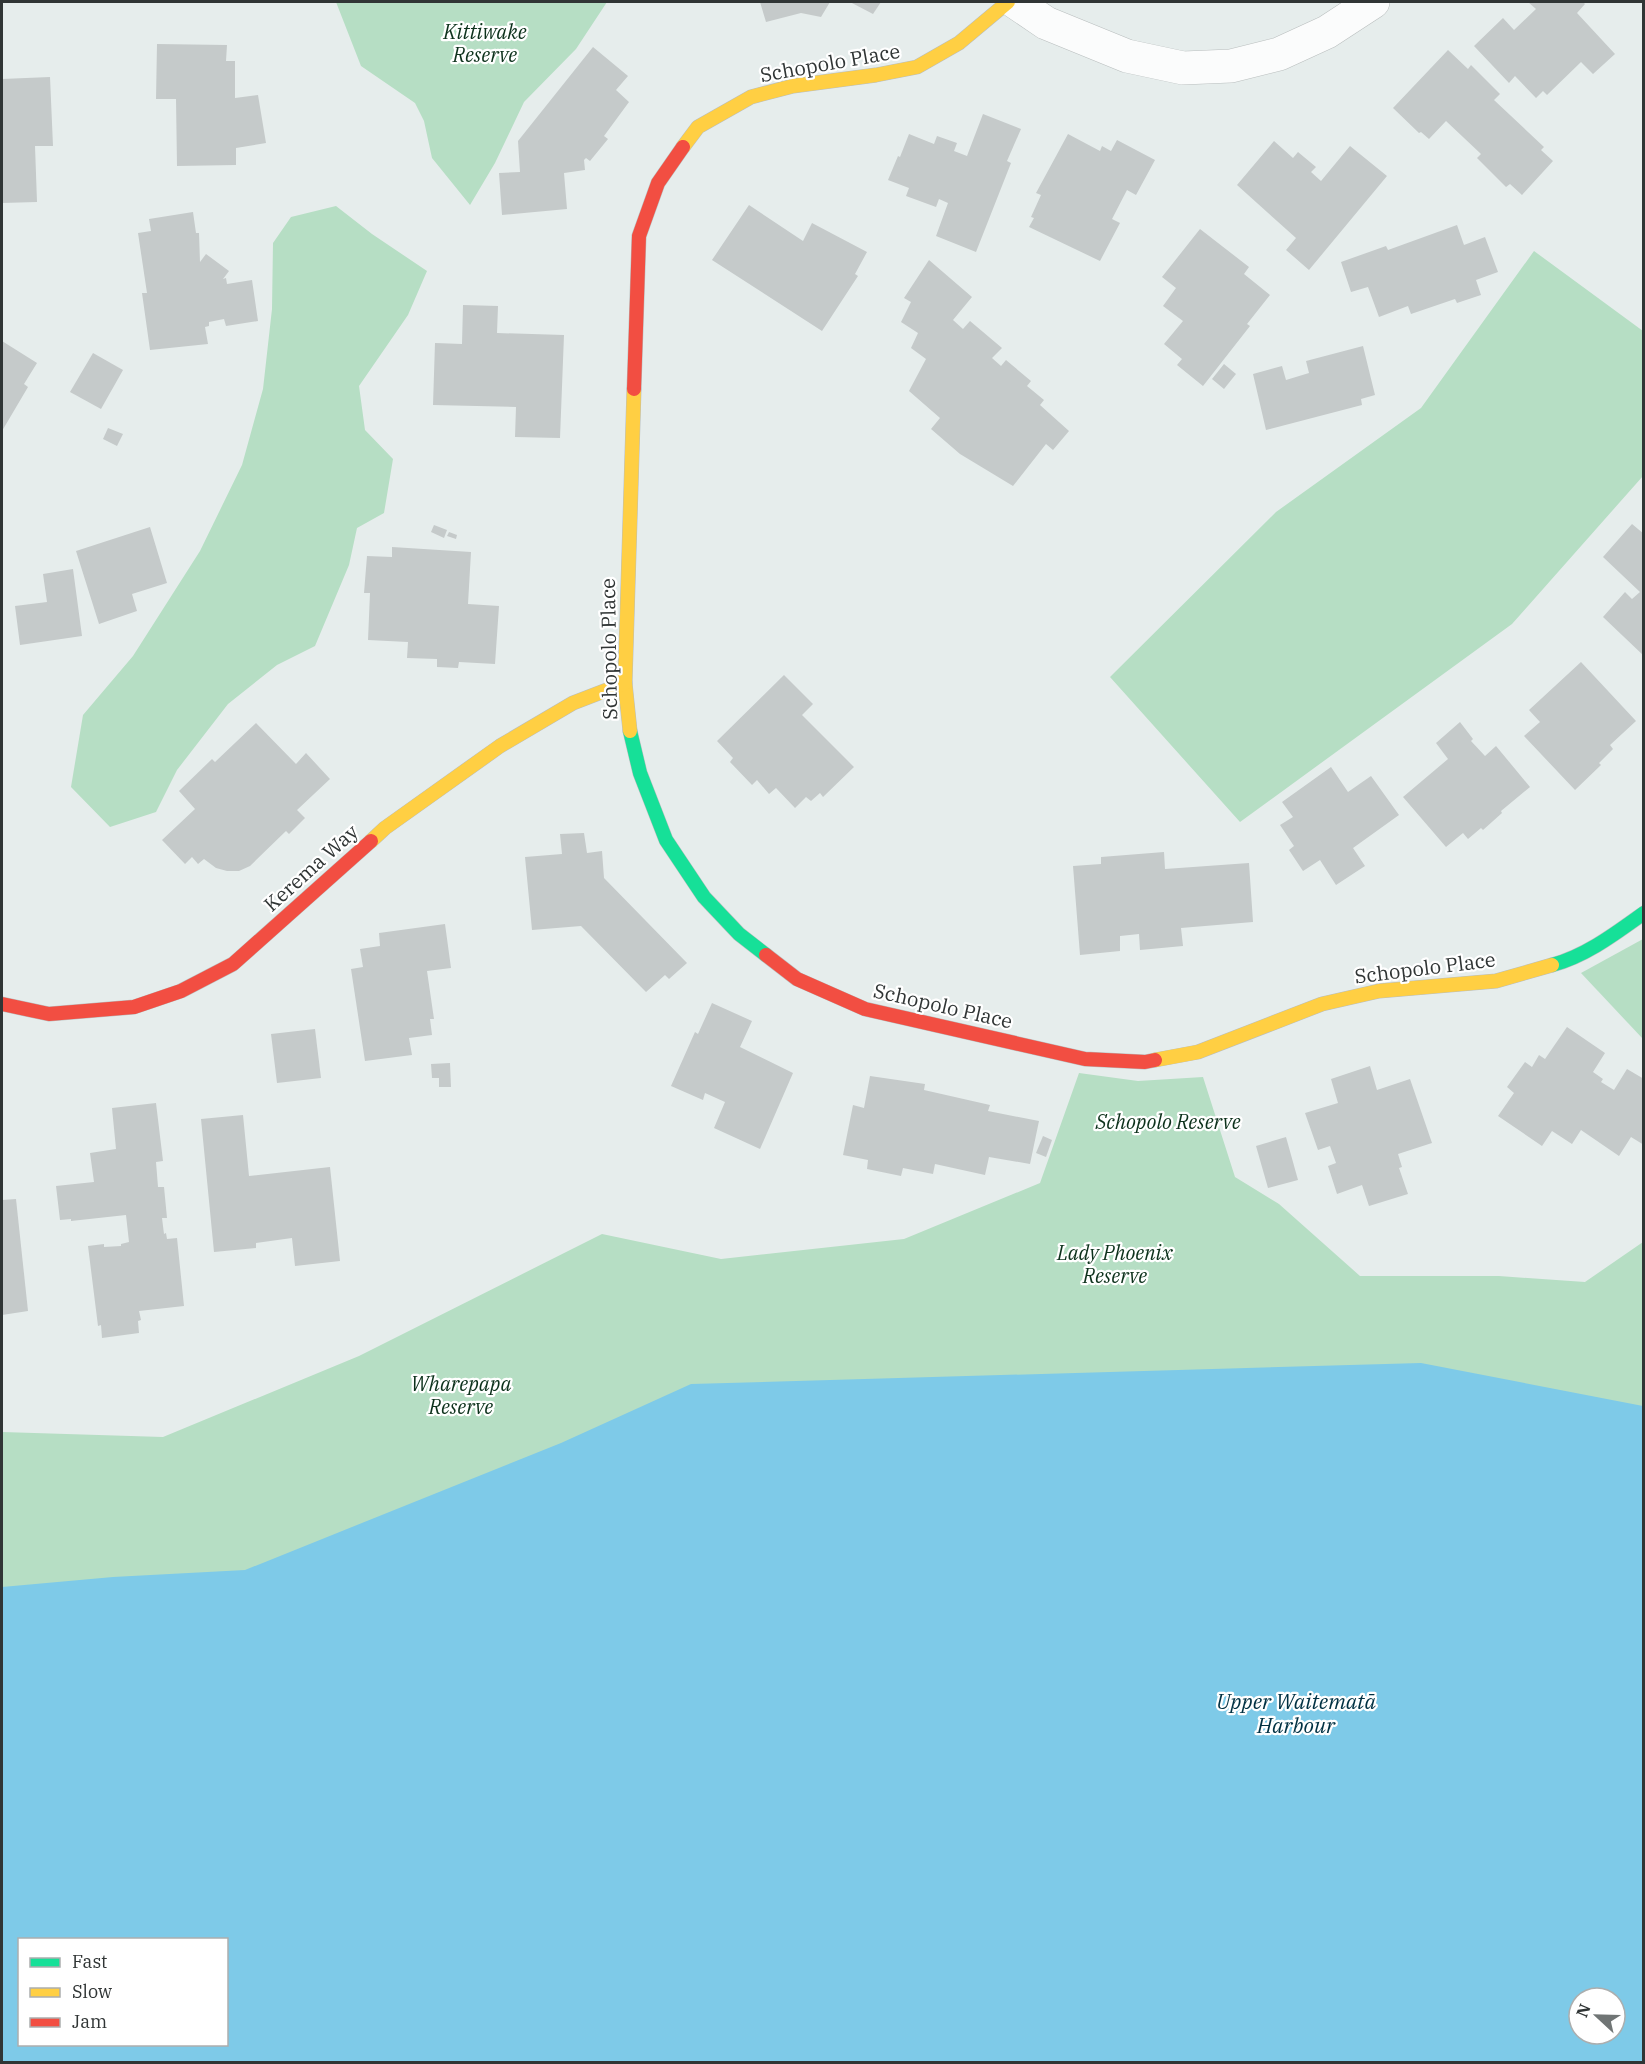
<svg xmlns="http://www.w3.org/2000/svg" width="1645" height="2064" font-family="'IBM Plex Serif',serif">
	<rect width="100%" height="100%" fill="#e6edec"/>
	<g fill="#b6dec4" fill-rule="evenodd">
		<polygon points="336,2 607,2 576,49 524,102 495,163 470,205 432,158 424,121 415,103 361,66"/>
		<polygon points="336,206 372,234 427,271 408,315 359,386 365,430 393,459 384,513 357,528 349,565 315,646 277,665 228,704 177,770 156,812 110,827 71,787 83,715 133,656 200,551 242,465 263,389 272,309 273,243 291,217"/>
		<polygon points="1534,251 1643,331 1643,476 1512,624 1240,822 1110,677 1276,512 1421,408"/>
		<polygon points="1643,939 1643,1039 1581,973"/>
		<path d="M1079 1073 1138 1081 1203 1077 1235 1177 1279 1204 1360 1276H1499L1585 1282 1643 1242V2062H2V1432L163 1437 359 1356 602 1234 721 1259 904 1239 1040 1183ZM20 1940H226V2044H20ZM1579 1998H1615V2034H1579Z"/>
	</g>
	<path fill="#7ecae8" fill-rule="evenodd" d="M1421 1363 1643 1406V2062H2V1587L113 1577 245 1570 561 1443 691 1384ZM20 1940H226V2044H20ZM1579 1998H1615V2034H1579Z"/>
	<g fill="#c5caca">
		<polygon points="760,2 830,2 821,17 801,13 766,22"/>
		<polygon points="850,2 881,2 873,14"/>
		<polygon points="1528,2 1583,2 1585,4 1577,13 1615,54 1593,74 1581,62 1547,95 1543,91 1536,98 1515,76 1509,83 1474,46 1503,18 1514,30 1536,9"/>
		<polygon points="157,44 227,45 226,61 235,61 235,98 258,95 266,143 236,148 236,165 177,166 176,99 156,99"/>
		<polygon points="593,47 628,76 616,90 629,102 604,136 608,139 590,161 586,158 584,160 585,170 564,173 567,209 502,215 499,173 520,172 518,141"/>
		<polygon points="1448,50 1468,69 1471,65 1500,94 1494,100 1544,147 1541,150 1553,161 1522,195 1510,184 1506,187 1477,158 1481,154 1446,121 1429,139 1421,132 1419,133 1393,108"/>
		<polygon points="50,77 53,146 35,146 37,202 2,203 2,79"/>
		<polygon points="983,114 1021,129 1007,161 1011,163 976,252 936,236 948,203 939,199 936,207 906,196 909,188 888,180 898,156 900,157 909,134 934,144 937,136 957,143 954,151 967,156"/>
		<polygon points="1068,134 1100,151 1102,146 1111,151 1117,140 1155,160 1136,195 1127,190 1112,219 1120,223 1100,261 1029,227 1034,218 1031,217 1041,195 1036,193"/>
		<polygon points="1274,141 1293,158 1298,152 1316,167 1311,172 1321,181 1350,146 1387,176 1309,270 1286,250 1296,238 1237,185"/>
		<polygon points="749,205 803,241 812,223 867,252 855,274 858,276 822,331 712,260"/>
		<polygon points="193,212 196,233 199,233 200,262 206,254 229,271 223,279 226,278 227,284 252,280 258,321 226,326 224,319 209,322 209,326 205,327 208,344 150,350 142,293 147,293 138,233 151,231 149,219"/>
		<polygon points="1457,225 1464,245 1485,237 1498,272 1476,280 1481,295 1457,303 1455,299 1411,314 1408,306 1379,317 1368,287 1351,292 1341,262 1386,246 1388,250"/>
		<polygon points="1200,229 1249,267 1244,274 1270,295 1247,324 1250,326 1203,386 1177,365 1182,359 1164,344 1183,321 1163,306 1176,288 1162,277"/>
		<polygon points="929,260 972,297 953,320 963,329 970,321 1002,348 992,358 1001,366 1006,360 1031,381 1027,386 1044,400 1040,405 1069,431 1053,450 1046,444 1013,486 960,454 931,429 940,418 909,391 926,359 911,348 918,333 901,322 911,302 904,298"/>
		<polygon points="463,305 498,306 497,333 564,335 560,438 515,437 516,407 433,405 435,343 462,344"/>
		<polygon points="2,341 37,363 24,384 28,387 2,431"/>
		<polygon points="1363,346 1375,395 1361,399 1362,405 1266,430 1253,374 1282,366 1286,380 1309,373 1306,361"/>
		<polygon points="93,353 123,370 101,409 70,392"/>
		<polygon points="1224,364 1236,374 1224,389 1212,379"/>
		<polygon points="108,428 123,434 117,446 103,439"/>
		<polygon points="1632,524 1644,534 1644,656 1603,617 1625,592 1632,599 1640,592 1603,557"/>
		<polygon points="434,525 447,530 444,538 431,532"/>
		<polygon points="150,527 167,583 132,594 137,611 99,624 76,551"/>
		<polygon points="449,532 457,535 456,539 447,536"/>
		<polygon points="392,547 471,552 468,604 499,606 495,664 459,662 458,668 437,667 437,659 407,658 408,642 368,640 370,593 364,593 367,556 392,557"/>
		<polygon points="73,569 82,636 20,645 15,606 47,602 43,574"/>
		<polygon points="1581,662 1636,721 1610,745 1613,749 1599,763 1601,765 1575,790 1524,736 1540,722 1529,710"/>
		<polygon points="784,675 813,704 802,715 854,767 823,797 820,793 811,801 806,797 795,808 776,788 769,794 757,780 752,785 730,762 733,758 717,741"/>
		<polygon points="1460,722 1473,739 1471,741 1485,756 1496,746 1530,787 1501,811 1502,813 1483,830 1481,828 1468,839 1463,833 1446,847 1403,797 1448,759 1436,743"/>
		<polygon points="256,723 296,764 306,753 330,779 297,810 305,818 289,834 286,831 250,866 239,871 227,871 216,868 204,859 198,864 192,857 185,864 162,840 195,809 179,791 212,759 215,762"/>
		<polygon points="1331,767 1348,792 1371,776 1399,815 1353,848 1365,866 1336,885 1320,860 1303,871 1289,850 1294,846 1280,825 1293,817 1282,802"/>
		<polygon points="584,833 587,853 602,851 604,878 687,963 669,979 665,975 646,992 581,926 532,930 525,857 562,854 560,834"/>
		<polygon points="1164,852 1165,869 1249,863 1253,922 1181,928 1183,946 1140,950 1139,934 1120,936 1120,951 1080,955 1073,866 1101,864 1101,857"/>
		<polygon points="445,924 451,968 427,971 434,1019 430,1019 432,1035 409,1038 412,1055 365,1061 351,969 363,967 360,949 380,946 379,933"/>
		<polygon points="712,1003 752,1021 740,1047 793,1073 760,1149 714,1128 725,1102 705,1093 703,1100 671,1086 695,1032 698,1034"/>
		<polygon points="1567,1027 1605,1053 1593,1072 1603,1079 1601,1082 1614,1090 1627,1069 1644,1079 1644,1145 1631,1137 1619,1156 1581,1130 1572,1144 1552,1131 1542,1146 1498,1116 1514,1093 1507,1087 1525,1062 1532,1067 1539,1055 1545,1059"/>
		<polygon points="315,1029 321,1078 277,1083 271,1034"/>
		<polygon points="450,1063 451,1087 439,1087 439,1078 432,1078 431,1064"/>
		<polygon points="1370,1066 1377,1090 1410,1079 1432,1143 1398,1154 1402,1167 1399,1168 1408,1194 1369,1206 1362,1185 1337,1194 1328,1166 1336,1163 1330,1146 1318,1150 1305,1113 1338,1103 1331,1079"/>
		<polygon points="870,1076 925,1084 924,1090 990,1105 988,1111 1039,1121 1030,1164 989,1157 985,1175 935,1164 933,1174 903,1168 901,1176 867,1169 868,1160 843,1155 853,1105 864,1108"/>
		<polygon points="156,1103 163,1161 156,1162 158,1187 164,1187 167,1218 162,1218 164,1234 166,1233 167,1239 177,1238 184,1306 139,1311 141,1320 138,1321 139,1333 102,1338 101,1325 98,1326 88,1246 104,1244 104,1247 121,1246 121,1244 129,1242 126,1215 71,1221 71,1219 60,1220 56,1186 94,1182 90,1153 116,1149 112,1108"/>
		<polygon points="243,1115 249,1176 330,1167 340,1261 295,1266 292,1238 256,1243 256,1248 214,1252 201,1119"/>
		<polygon points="1043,1136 1052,1140 1046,1157 1036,1153"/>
		<polygon points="1286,1137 1298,1180 1268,1188 1256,1146"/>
		<polygon points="16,1199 28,1311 2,1315 2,1200"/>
	</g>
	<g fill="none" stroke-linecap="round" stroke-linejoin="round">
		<defs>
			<polyline id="street" points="1015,2 1046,23 1127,56 1183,68 1231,66 1279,54 1327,32 1373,2"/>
			<g id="fast">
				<polyline points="630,731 640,773 666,840 704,897 739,934 766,955"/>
				<path d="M1552 965C1586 956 1616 933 1644 913"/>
			</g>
			<g id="slow">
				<polyline points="683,147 698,127 751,97 793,86 876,75 917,67 959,43 1008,2"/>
				<polyline points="630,731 625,683 634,389"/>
				<polyline points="371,841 385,828 500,746 573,703 625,683"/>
				<polyline points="1155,1060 1198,1052 1322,1004 1379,991 1496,981 1552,965"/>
			</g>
			<g id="jam">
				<polyline points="634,389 639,236 658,183 683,147"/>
				<polyline points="766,955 797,979 865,1009 1085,1059 1145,1062 1155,1060"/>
				<polyline points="2,1004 49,1014 134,1007 181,991 233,964 371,841"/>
			</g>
		</defs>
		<use href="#street" stroke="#b9bebe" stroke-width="34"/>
		<use href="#fast" stroke="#b9bebe" stroke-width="15"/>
		<use href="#slow" stroke="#b9bebe" stroke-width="15"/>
		<use href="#jam" stroke="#b9bebe" stroke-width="15"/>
		<use href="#street" stroke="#fbfcfc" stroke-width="33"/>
		<use href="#fast" stroke="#16e098" stroke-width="14"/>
		<use href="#slow" stroke="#ffcf43" stroke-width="14"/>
		<use href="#jam" stroke="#f24e42" stroke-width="14"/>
	</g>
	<g text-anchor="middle" stroke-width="4.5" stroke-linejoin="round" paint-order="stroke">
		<g font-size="20" font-style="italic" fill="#0c311b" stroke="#fff">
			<text x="485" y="39">Kittiwake<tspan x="485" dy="23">Reserve</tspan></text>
			<text x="1168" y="1129">Schopolo Reserve</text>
			<text x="1115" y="1260">Lady Phoenix<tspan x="1115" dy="23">Reserve</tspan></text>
			<text x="461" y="1391">Wharepapa<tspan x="461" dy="23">Reserve</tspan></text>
		</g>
		<g font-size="20" fill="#303535" stroke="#fff">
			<text transform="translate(830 63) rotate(-10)" y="7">Schopolo Place</text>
			<text transform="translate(609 649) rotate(-91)" y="7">Schopolo Place</text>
			<text transform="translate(311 868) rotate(-42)" y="7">Kerema Way</text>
			<text transform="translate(1425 968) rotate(-7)" y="7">Schopolo Place</text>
			<text transform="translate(943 1006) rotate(13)" y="7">Schopolo Place</text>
		</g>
		<g font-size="21" font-style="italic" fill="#003143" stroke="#fff">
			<text x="1296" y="1709">Upper Waitematā<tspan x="1296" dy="24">Harbour</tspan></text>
		</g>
	</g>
	<rect width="1645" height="2064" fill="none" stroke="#303535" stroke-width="6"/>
	<rect x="18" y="1938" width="210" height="108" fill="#ffffff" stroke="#acaeae" stroke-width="1.5"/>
	<rect x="30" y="1958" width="30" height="9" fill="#16e098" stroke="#acaeae" stroke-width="1.5"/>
	<text x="72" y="1968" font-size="18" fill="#303535">Fast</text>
	<rect x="30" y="1988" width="30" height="9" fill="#ffcf43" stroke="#acaeae" stroke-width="1.5"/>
	<text x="72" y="1998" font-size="18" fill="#303535">Slow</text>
	<rect x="30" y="2018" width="30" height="9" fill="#f24e42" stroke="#acaeae" stroke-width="1.5"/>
	<text x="72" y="2028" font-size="18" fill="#303535">Jam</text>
	<g transform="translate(1597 2016) rotate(292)"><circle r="28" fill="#ffffff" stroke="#acaeae" stroke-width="1.5"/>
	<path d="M0-4.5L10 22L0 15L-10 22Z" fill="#707575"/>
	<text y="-9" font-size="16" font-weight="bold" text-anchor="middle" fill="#303535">N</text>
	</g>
</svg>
